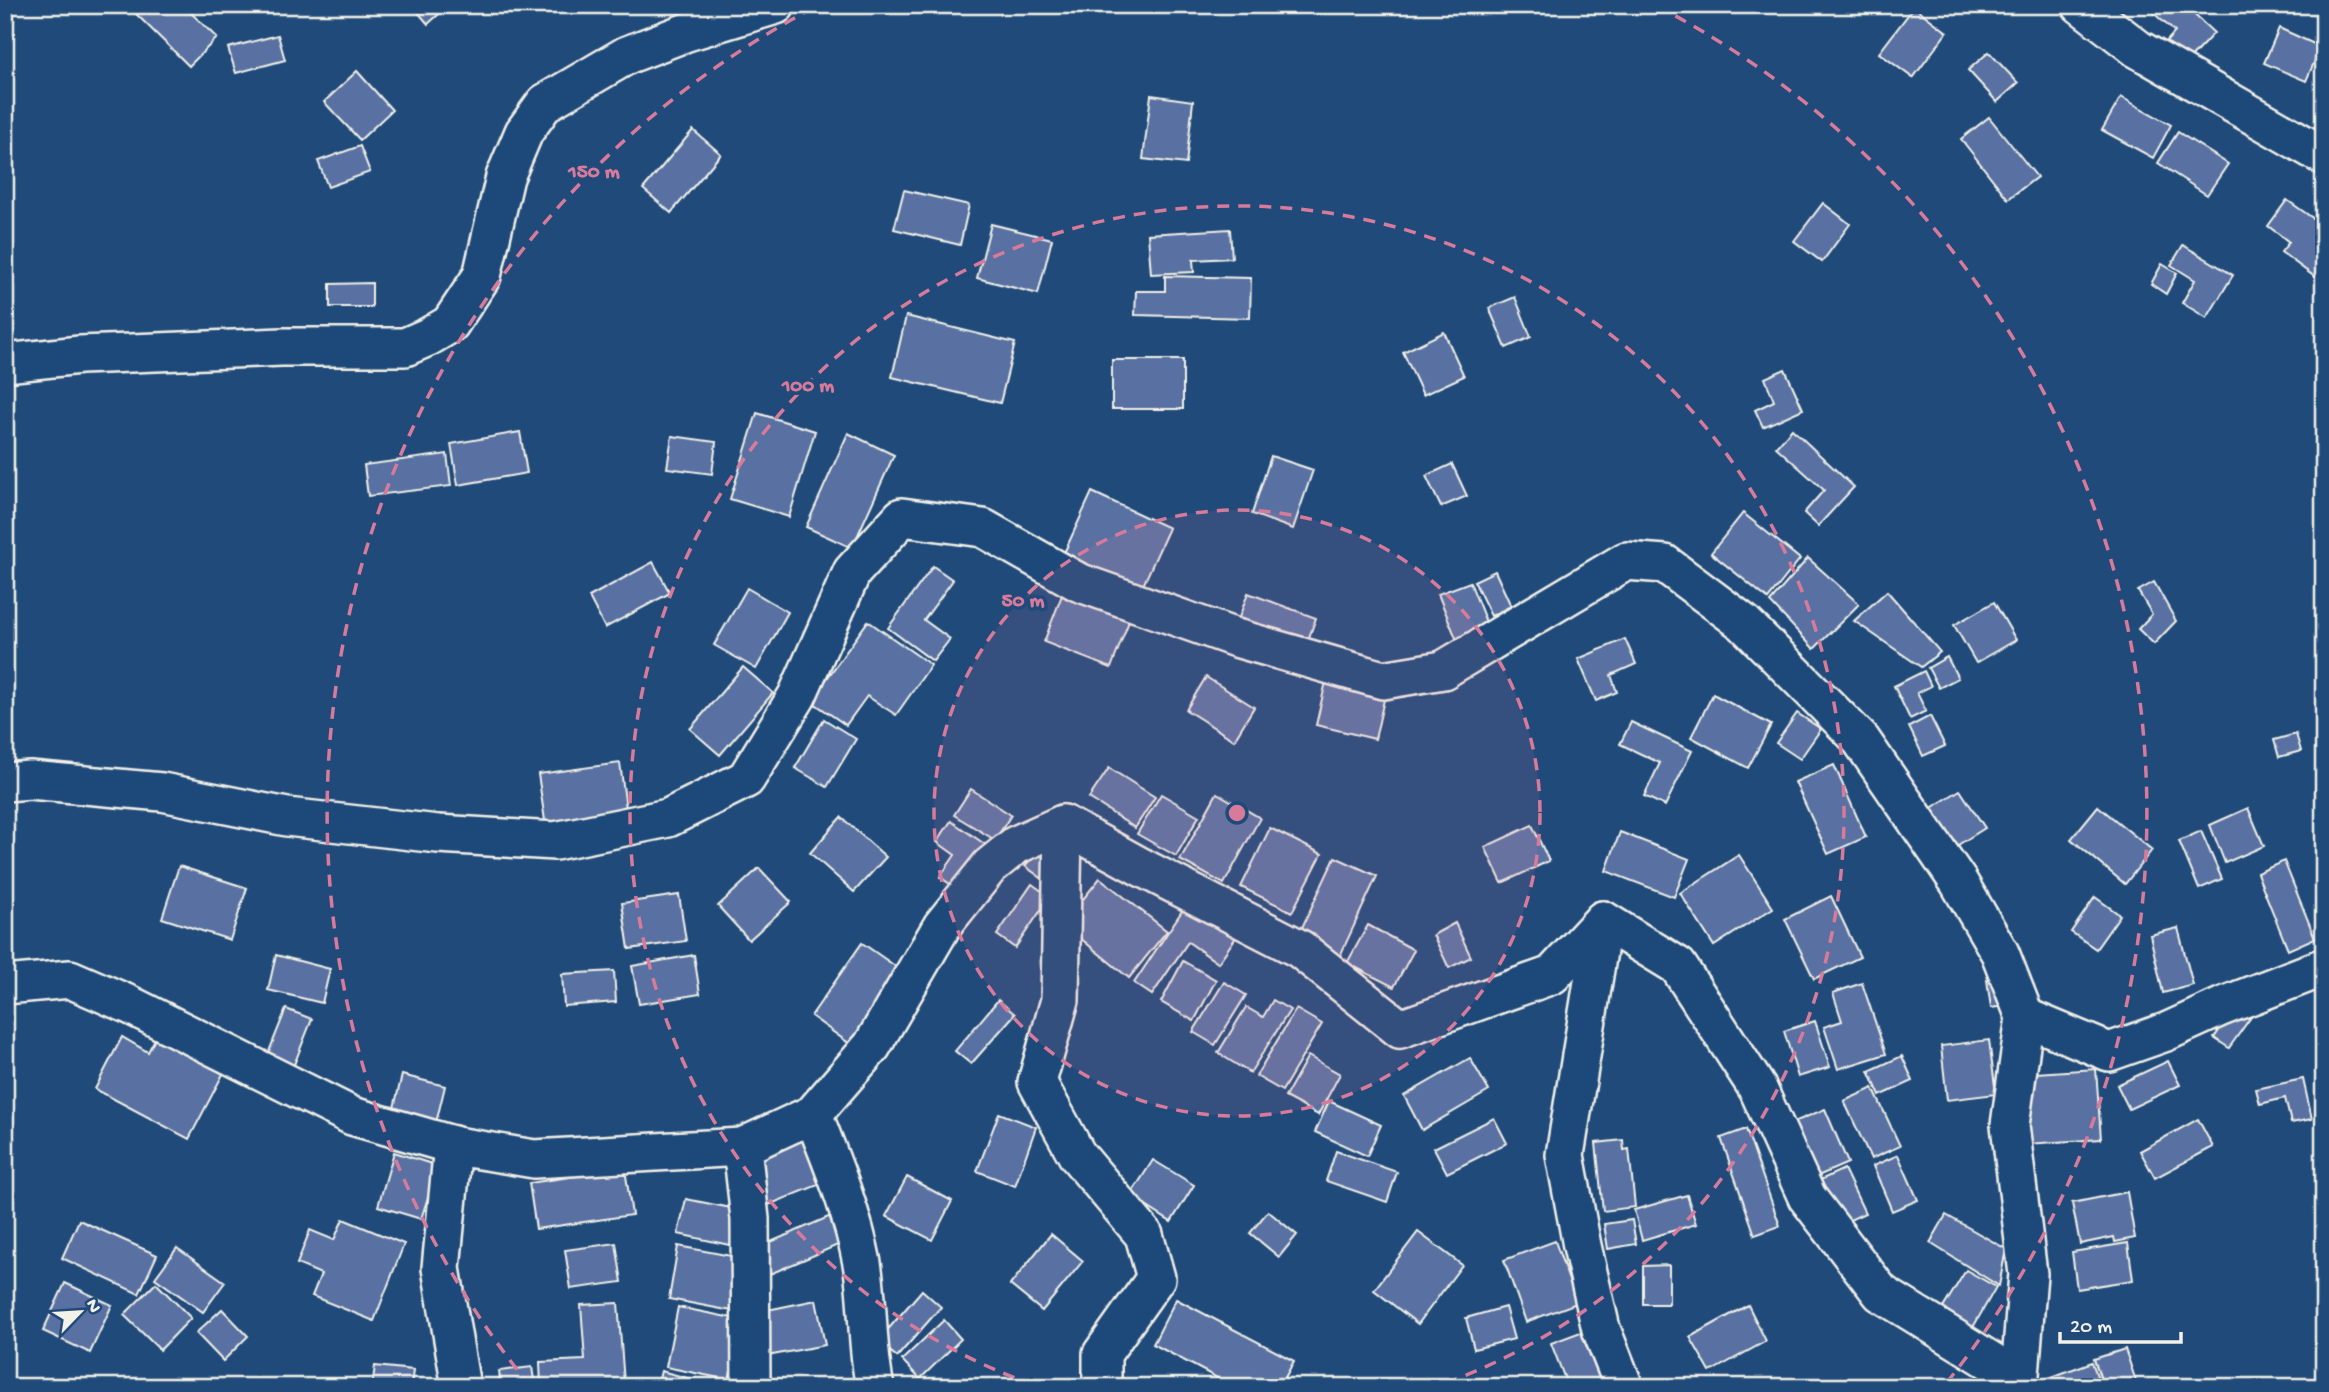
<svg xmlns="http://www.w3.org/2000/svg" width="2329" height="1392" font-family="'Gochi Hand',sans-serif">
	<rect width="100%" height="100%" fill="#1f4a7a"/>
	<filter id="ink" filterUnits="userSpaceOnUse"><feTurbulence type="fractalNoise" baseFrequency=".0143" numOctaves="2"/><feDisplacementMap in="SourceGraphic" scale="14" xChannelSelector="R" yChannelSelector="G"/><feConvolveMatrix kernelMatrix="1 2 1 2 8 2 1 2 1" color-interpolation-filters="sRGB"/></filter>
	<g filter="url(#ink)">
		<g fill="#5871a2" stroke="#f4f1e8" stroke-width="2">
			<polygon points="127,5 183,5 217,38 189,66"/>
			<polygon points="412,5 449,5 428,24"/>
			<polygon points="2154,5 2184,5 2214,33 2186,63 2165,43 2175,32 2150,10"/>
			<polygon points="1914,7 1947,32 1913,78 1879,53"/>
			<polygon points="2279,28 2321,47 2306,81 2264,63"/>
			<polygon points="278,35 285,60 236,73 228,48"/>
			<polygon points="1989,52 2018,83 1997,102 1968,70"/>
			<polygon points="357,71 392,110 360,140 324,102"/>
			<polygon points="1151,95 1193,101 1186,164 1143,159"/>
			<polygon points="2121,97 2171,125 2153,158 2102,130"/>
			<polygon points="1989,117 2037,177 2008,199 1961,139"/>
			<polygon points="693,130 721,154 671,213 643,189"/>
			<polygon points="2178,132 2228,164 2207,195 2158,163"/>
			<polygon points="360,146 370,172 328,187 318,161"/>
			<polygon points="904,190 969,205 960,245 894,229"/>
			<polygon points="2287,200 2324,226 2324,265 2315,277 2281,252 2289,242 2268,226"/>
			<polygon points="1823,203 1850,224 1822,262 1794,241"/>
			<polygon points="991,224 1052,239 1038,294 977,278"/>
			<polygon points="1230,229 1232,258 1193,260 1194,272 1151,274 1148,234"/>
			<polygon points="2183,245 2233,275 2207,318 2182,303 2195,280 2171,265"/>
			<polygon points="2162,264 2177,273 2166,294 2151,284"/>
			<polygon points="1165,276 1251,278 1250,318 1135,315 1136,291 1165,291"/>
			<polygon points="372,283 372,307 330,307 330,284"/>
			<polygon points="1515,297 1531,337 1506,348 1489,308"/>
			<polygon points="906,316 1015,343 1000,403 892,377"/>
			<polygon points="1444,332 1464,376 1423,395 1403,352"/>
			<rect x="1112" y="360" width="71" height="49"/>
			<polygon points="1785,369 1803,409 1763,427 1755,410 1774,401 1765,378"/>
			<polygon points="757,413 815,431 789,517 730,499"/>
			<polygon points="1792,429 1854,487 1818,526 1804,513 1824,490 1776,447"/>
			<polygon points="520,432 527,473 458,485 451,444"/>
			<polygon points="848,433 894,455 852,548 806,527"/>
			<polygon points="672,436 716,442 712,474 667,468"/>
			<polygon points="447,454 451,486 368,496 364,465"/>
			<polygon points="1271,456 1313,470 1293,529 1252,514"/>
			<polygon points="1452,464 1467,496 1441,507 1426,476"/>
			<polygon points="1092,492 1169,528 1141,590 1064,553"/>
			<polygon points="1743,513 1800,559 1768,599 1711,553"/>
			<polygon points="1808,558 1859,604 1814,649 1770,602"/>
			<polygon points="653,562 670,593 605,628 589,597"/>
			<polygon points="933,566 953,580 924,620 950,639 933,661 888,628"/>
			<polygon points="1495,571 1511,606 1491,616 1474,581"/>
			<polygon points="1470,582 1491,635 1460,648 1438,594"/>
			<polygon points="2154,582 2176,621 2154,644 2138,629 2152,614 2138,591"/>
			<polygon points="747,588 788,612 756,669 714,645"/>
			<polygon points="1887,591 1940,652 1921,667 1854,621"/>
			<polygon points="1248,593 1316,618 1304,651 1236,626"/>
			<polygon points="1062,595 1129,621 1111,668 1044,642"/>
			<polygon points="1994,602 2016,640 1976,663 1954,625"/>
			<polygon points="868,621 931,665 896,715 867,696 846,725 811,701"/>
			<polygon points="1625,639 1636,664 1611,675 1617,692 1596,701 1578,659"/>
			<polygon points="1947,657 1958,678 1939,688 1928,668"/>
			<polygon points="743,667 773,693 720,755 690,729"/>
			<polygon points="1924,671 1931,686 1917,693 1926,711 1910,719 1894,686"/>
			<polygon points="1206,677 1254,707 1234,740 1186,710"/>
			<polygon points="1327,677 1386,691 1375,739 1316,725"/>
			<polygon points="1713,694 1771,725 1748,768 1691,737"/>
			<polygon points="1797,713 1821,729 1800,759 1776,743"/>
			<polygon points="1930,716 1945,746 1923,756 1909,727"/>
			<polygon points="824,719 856,739 827,787 795,768"/>
			<polygon points="1631,722 1692,751 1665,806 1644,796 1660,763 1620,744"/>
			<polygon points="2296,734 2301,751 2279,757 2274,740"/>
			<polygon points="620,763 628,823 547,834 538,774"/>
			<polygon points="1834,765 1866,837 1828,854 1795,782"/>
			<polygon points="1109,768 1155,797 1135,828 1089,798"/>
			<polygon points="971,789 1011,815 995,840 954,815"/>
			<polygon points="1960,790 1985,828 1950,850 1925,812"/>
			<polygon points="1217,793 1260,818 1224,884 1180,860"/>
			<polygon points="1161,794 1199,816 1176,856 1137,834"/>
			<polygon points="2098,806 2152,850 2125,884 2071,839"/>
			<polygon points="2248,808 2264,846 2225,863 2210,825"/>
			<polygon points="841,817 886,857 854,892 810,853"/>
			<polygon points="951,821 989,847 960,891 940,877 955,855 937,842"/>
			<polygon points="1532,825 1549,861 1502,883 1485,847"/>
			<polygon points="1270,828 1322,854 1292,912 1241,887"/>
			<polygon points="2201,831 2222,879 2199,889 2179,841"/>
			<polygon points="1620,832 1689,859 1674,897 1606,871"/>
			<polygon points="1038,850 1056,863 1044,880 1025,866"/>
			<polygon points="1739,855 1773,908 1714,946 1680,893"/>
			<polygon points="1335,857 1377,876 1340,956 1298,936"/>
			<polygon points="2284,861 2315,938 2288,950 2257,873"/>
			<polygon points="179,866 247,888 230,940 162,918"/>
			<polygon points="759,868 791,902 749,940 718,906"/>
			<polygon points="1100,878 1167,931 1129,978 1063,924"/>
			<polygon points="1032,884 1050,897 1015,948 997,935"/>
			<polygon points="679,895 686,941 629,949 622,903"/>
			<polygon points="1192,896 1241,930 1218,963 1188,942 1152,995 1134,983"/>
			<polygon points="1831,896 1860,957 1814,979 1785,919"/>
			<polygon points="2095,897 2120,915 2096,949 2071,932"/>
			<polygon points="1455,923 1471,957 1449,968 1433,935"/>
			<polygon points="1368,925 1414,950 1394,987 1347,963"/>
			<polygon points="2178,928 2193,985 2163,993 2150,935"/>
			<polygon points="862,943 908,975 857,1049 811,1016"/>
			<polygon points="276,955 330,969 322,1003 268,990"/>
			<polygon points="694,955 700,994 639,1004 632,966"/>
			<polygon points="1183,961 1216,980 1194,1021 1161,1002"/>
			<polygon points="614,971 616,1002 564,1006 562,974"/>
			<polygon points="2001,979 2004,1006 1991,1008 1987,980"/>
			<polygon points="1224,982 1246,995 1215,1045 1193,1032"/>
			<polygon points="1862,983 1886,1054 1838,1069 1824,1027 1842,1021 1833,993"/>
			<polygon points="998,1000 1015,1014 971,1064 955,1051"/>
			<polygon points="1273,1000 1290,1010 1250,1073 1218,1053 1246,1007 1263,1017"/>
			<polygon points="2261,1003 2229,1048 2214,1038 2233,1010"/>
			<polygon points="286,1009 312,1019 288,1080 262,1069"/>
			<polygon points="1296,1009 1322,1024 1282,1091 1256,1076"/>
			<polygon points="166,1018 233,1055 189,1139 95,1089 122,1037 148,1052"/>
			<polygon points="1815,1021 1830,1067 1798,1077 1784,1031"/>
			<polygon points="1989,1040 1996,1094 1947,1100 1941,1046"/>
			<polygon points="1308,1056 1340,1074 1318,1115 1285,1097"/>
			<polygon points="1902,1056 1913,1081 1880,1096 1869,1071"/>
			<polygon points="1470,1058 1489,1091 1422,1130 1404,1096"/>
			<polygon points="2168,1061 2180,1085 2129,1109 2117,1085"/>
			<polygon points="2096,1069 2101,1139 2027,1144 2022,1074"/>
			<polygon points="402,1075 445,1086 435,1127 392,1116"/>
			<polygon points="2303,1079 2312,1119 2291,1123 2285,1098 2260,1104 2256,1089"/>
			<polygon points="1873,1088 1900,1146 1871,1159 1844,1101"/>
			<polygon points="1329,1101 1381,1125 1367,1156 1315,1132"/>
			<polygon points="1825,1109 1848,1163 1818,1176 1794,1122"/>
			<polygon points="999,1113 1036,1127 1015,1186 977,1171"/>
			<polygon points="1494,1118 1507,1143 1447,1173 1434,1148"/>
			<polygon points="2198,1119 2213,1147 2155,1178 2140,1151"/>
			<polygon points="1746,1129 1780,1226 1755,1235 1721,1138"/>
			<polygon points="815,1135 833,1179 766,1206 748,1162"/>
			<polygon points="1623,1140 1624,1150 1629,1149 1635,1207 1603,1211 1596,1143"/>
			<polygon points="1336,1151 1397,1172 1387,1202 1326,1181"/>
			<polygon points="394,1152 438,1166 421,1219 378,1206"/>
			<polygon points="1898,1155 1918,1200 1892,1211 1873,1166"/>
			<polygon points="1153,1160 1194,1185 1171,1222 1130,1196"/>
			<polygon points="625,1169 632,1215 536,1229 529,1183"/>
			<polygon points="1844,1169 1865,1213 1839,1225 1818,1181"/>
			<polygon points="907,1177 952,1201 932,1240 886,1216"/>
			<polygon points="2127,1192 2135,1238 2115,1242 2114,1237 2080,1244 2072,1203"/>
			<polygon points="1687,1195 1696,1224 1642,1240 1634,1210"/>
			<polygon points="686,1199 746,1211 739,1247 678,1234"/>
			<polygon points="1268,1211 1297,1235 1279,1257 1250,1233"/>
			<polygon points="840,1212 852,1239 770,1274 759,1247"/>
			<polygon points="1946,1215 2006,1249 1999,1286 1930,1243"/>
			<polygon points="343,1219 404,1244 374,1321 312,1296 321,1274 297,1264 310,1230 334,1240"/>
			<polygon points="79,1220 157,1255 139,1294 62,1258"/>
			<polygon points="1632,1220 1636,1244 1608,1249 1604,1224"/>
			<polygon points="1418,1232 1462,1265 1418,1324 1374,1290"/>
			<polygon points="1051,1234 1083,1261 1042,1311 1010,1285"/>
			<polygon points="1555,1241 1577,1303 1526,1322 1504,1260"/>
			<polygon points="616,1243 622,1282 571,1289 565,1250"/>
			<polygon points="2128,1243 2133,1280 2077,1289 2072,1252"/>
			<polygon points="678,1246 742,1258 732,1311 669,1299"/>
			<polygon points="177,1248 225,1282 203,1312 155,1278"/>
			<polygon points="1669,1265 1669,1304 1643,1304 1643,1266"/>
			<polygon points="1966,1270 1996,1287 1971,1331 1940,1313"/>
			<polygon points="65,1283 112,1305 90,1353 43,1331"/>
			<polygon points="156,1283 191,1318 160,1350 124,1315"/>
			<polygon points="922,1290 941,1307 897,1357 878,1341"/>
			<polygon points="1176,1299 1294,1361 1280,1387 1234,1387 1153,1344"/>
			<polygon points="816,1300 825,1345 762,1357 753,1313"/>
			<polygon points="618,1303 624,1383 541,1387 540,1362 585,1360 581,1305"/>
			<polygon points="1748,1305 1766,1341 1710,1372 1690,1337"/>
			<polygon points="678,1307 742,1320 729,1380 666,1367"/>
			<polygon points="1505,1307 1514,1339 1474,1349 1466,1318"/>
			<polygon points="222,1309 248,1336 223,1361 196,1333"/>
			<polygon points="944,1320 961,1339 920,1379 902,1360"/>
			<polygon points="1594,1327 1616,1387 1568,1387 1551,1343"/>
			<polygon points="2125,1349 2138,1387 2116,1387 2114,1382 2103,1385 2094,1359"/>
			<polygon points="2092,1362 2101,1387 2030,1387 2030,1385"/>
			<polygon points="375,1366 413,1370 411,1387 372,1387"/>
			<polygon points="532,1367 535,1387 501,1387 499,1371"/>
			<polygon points="661,1371 721,1387 657,1387"/>
			<polygon points="1023,1379 1064,1386 1064,1387 1022,1387"/>
		</g>
		<g fill="none" stroke-linecap="round" stroke-linejoin="round">
			<defs>
				<g id="minor">
					<polyline points="2081,5 2138,49 2324,156"/>
					<polyline points="5,363 80,355 282,347 405,347 428,337 450,324 482,276 505,177 524,132 545,103 627,55 687,32 776,5"/>
					<polyline points="5,782 30,780 162,792 287,817 438,834 555,841 668,818 746,779 797,696 852,572 902,517 983,528 1078,582 1236,638 1383,680 1443,670 1626,561 1665,564 1744,623 1861,740 1958,881 2000,953 2025,1017 2010,1125 2028,1274 2019,1387"/>
					<polyline points="1063,824 1060,1000 1037,1082 1077,1155 1144,1235 1156,1278 1102,1354 1102,1387"/>
					<polyline points="1603,920 1565,1155 1582,1246 1601,1329 1624,1387"/>
					<polyline points="5,985 70,979 130,1005 352,1116 456,1146 534,1159 742,1147 813,1114 872,1046 942,926 990,866 1016,845 1063,824 1141,867 1300,949 1400,1029 1552,975 1603,920 1678,966 1758,1089 1807,1197 1881,1293 2020,1379"/>
					<polyline points="2025,1017 2109,1052 2166,1032 2221,1007 2324,967"/>
					<path d="M813 1114C832 1163 852 1211 862 1263 869 1304 866 1346 875 1387"/>
					<polyline points="453,1145 441,1268 461,1387"/>
					<polyline points="742,1147 750,1219 751,1387"/>
				</g>
			</defs>
			<use href="#minor" stroke="#f4f1e8" stroke-width="42"/>
			<use href="#minor" stroke="#1f4a7a" stroke-width="37"/>
		</g>
	</g>
	<circle cx="1237" cy="813" r="303" fill="#d87a9a" fill-opacity=".12"/>
	<g fill="none" stroke="#d87a9a" stroke-width="3.5" stroke-dasharray="12 9">
		<circle cx="1237" cy="813" r="303"/>
		<path d="M1034 1385A607 607 0 1 1 1440 1385"/>
		<path d="M530 1386A910 910 0 0 1 817 6M1657 6A910 910 0 0 1 1944 1386"/>
	</g>
	<circle cx="1237" cy="813" r="10" fill="#d87a9a" stroke="#1f4a7a" stroke-width="3.5"/>
	<g font-size="21" text-anchor="middle" font-weight="bold" fill="#d87a9a" stroke="#1f4a7a" stroke-width="7" stroke-linejoin="round" paint-order="stroke">
		<text x="594" y="177">150 m</text>
		<text x="808" y="391">100 m</text>
		<text x="1023" y="606">50 m</text>
	</g>
	<rect width="2329" height="1392" fill="none" stroke="#1f4a7a" stroke-width="28"/>
	<rect x="14" y="14" width="2301" height="1364" fill="none" stroke="#f4f1e8" stroke-width="2.5" filter="url(#ink)"/>
	<g transform="translate(80 1312) rotate(65)" stroke="#1f4a7a" stroke-width="5" paint-order="stroke">
	<path d="M0-5L12 26L0 18L-12 26Z" fill="#f4f1e8"/>
	<text y="-10" font-size="19" font-weight="bold" text-anchor="middle" fill="#f4f1e8">N</text>
	</g>
	<path d="M2060 1332v10h121v-10" fill="none" stroke="#f4f1e8" stroke-width="3.5"/>
	<text x="2070" y="1332" font-size="21" fill="#f4f1e8" stroke="#1f4a7a" stroke-width="5" paint-order="stroke">20 m</text>
</svg>
